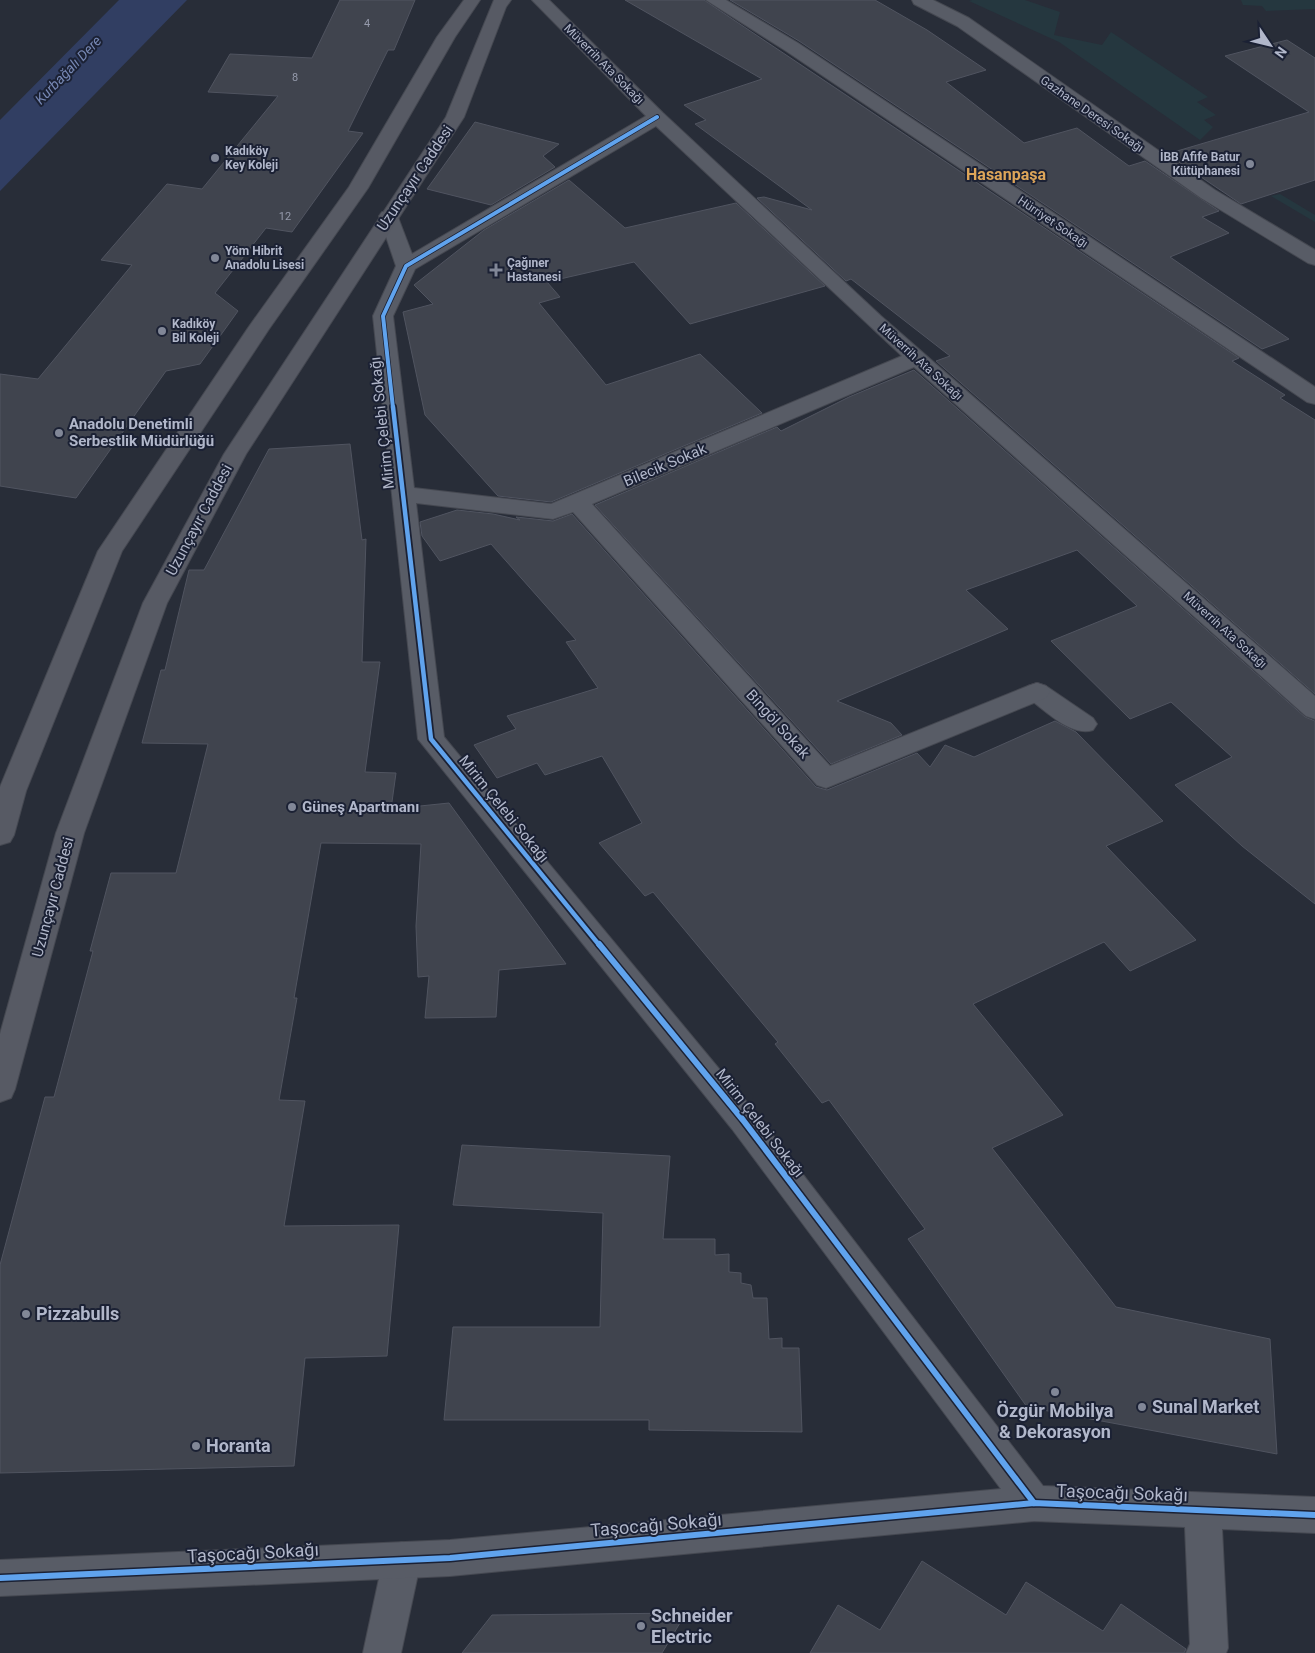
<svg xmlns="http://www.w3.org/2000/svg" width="1315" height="1653" font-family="Roboto,sans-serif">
	<rect width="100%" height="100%" fill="#282d38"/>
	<g fill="#25373f">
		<polygon points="972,0 1025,0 1060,12 1054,35 1102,45 1111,32 1208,97 1197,102 1216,115 1204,120 1213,127 1200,140 1059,42 969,1"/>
		<polygon points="1241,0 1315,0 1315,9 1266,11 1262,6 1243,5"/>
		<polygon points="1280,194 1315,215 1315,222 1271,196"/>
	</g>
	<polygon fill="#313e62" points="119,0 187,0 0,191 0,120"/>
	<g fill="#40444e" stroke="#505460">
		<polygon points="340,0 415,0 394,50 388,50 348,131 363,133 292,232 266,228 215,293 238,311 200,364 166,371 76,498 0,486 0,374 38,379 132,265 101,260 167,184 202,189 278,96 208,92 230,54 312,58"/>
		<polygon points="625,0 704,0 1239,358 1232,361 1285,395 1280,398 1315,420 1315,694 936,361 950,356 851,279 846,281 757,198 764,197 812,210 695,124 706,120 684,105 762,79"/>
		<polygon points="730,0 875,0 927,30 986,70 946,82 1024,143 1077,128 1129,166 1145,161 1219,211 1202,217 1229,233 1170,257 1289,339 1262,349 799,41"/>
		<polygon points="1287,40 1315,58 1315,180 1241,204 1167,154 1309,112 1225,56"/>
		<polygon points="475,122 559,144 543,156 555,167 491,205 427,189"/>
		<polygon points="569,180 625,228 736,203 825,286 690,324 634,262 547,282 560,297 539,303 606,385 700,354 762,413 551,502 498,496 425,415 403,312 433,304 414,285 484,230"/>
		<polygon points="914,370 1305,717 1315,721 1315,904 1242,846 1175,785 1232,757 1171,702 1130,719 1051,641 1137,606 1077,550 966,590 1008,629 837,701 891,723 902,735 831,764 595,505 777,427 781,431 849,397"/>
		<polygon points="350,444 362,540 366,539 362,662 380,662 365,772 396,773 391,809 449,803 566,964 499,970 496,1017 425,1018 429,976 418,977 416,926 421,844 321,843 294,998 297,998 279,1100 305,1101 284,1226 399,1225 387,1356 305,1358 294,1466 0,1473 0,1265 45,1097 54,1097 93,951 90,951 111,873 176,873 208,744 142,743 161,670 165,670 189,570 204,570 269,449"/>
		<polygon points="457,510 493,514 520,520 516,517 553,521 572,514 816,787 827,790 917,753 930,767 945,745 974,757 1055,721 1076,732 1163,821 1106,846 1196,940 1130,971 1104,942 973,1004 1063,1115 992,1148 1116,1307 1270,1339 1277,1454 1027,1407 908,1239 925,1229 829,1100 822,1103 775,1044 778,1042 653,892 645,896 599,843 642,823 602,756 545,775 537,763 497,778 474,745 516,729 507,716 598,688 566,642 576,640 491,544 440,561 422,536 420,522"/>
		<polygon points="462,1145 670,1156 663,1239 715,1239 715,1255 729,1254 729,1272 741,1273 741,1283 751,1285 753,1298 767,1298 769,1339 782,1338 782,1348 799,1348 802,1432 649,1430 649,1420 444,1420 453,1327 600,1327 603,1213 453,1205"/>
		<polygon points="922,1561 1006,1615 1026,1582 1103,1631 1121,1604 1186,1649 1184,1653 810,1653 838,1605 880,1630"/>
		<polygon points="686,1613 662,1653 462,1653 492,1615"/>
	</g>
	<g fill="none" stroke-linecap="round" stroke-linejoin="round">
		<defs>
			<g id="lane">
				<path d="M1037 683 1046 686 1093 718 1097 724 1093 730C1071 737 1046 711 1028 698L1024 692 1028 686Z"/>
				<polygon points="402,1542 415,1547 421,1560 401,1653 363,1653 383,1560 389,1547"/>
			</g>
			<g id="street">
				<path d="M532 0H549L663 113 881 316 1315 696V719L1306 716 914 367 592 504 830 766 1028 686 1037 683 1046 686 1050 692 1046 698 826 788 817 785 573 512 553 519 416 503 444 737 754 1111 1043 1486 1315 1497V1533L1222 1529 1228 1648 1226 1653H1186L1190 1644 1185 1527 1034 1521 450 1576 0 1596V1560L450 1540 1001 1489 732 1129 418 739 373 316 396 266 379 216 382 212H396L412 254 646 116ZM656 126 902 356 551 504 414 488 393 316 415 269Z"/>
				<polygon points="706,0 726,0 798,43 1315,387 1315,404 1307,402 786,51"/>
				<polygon points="912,0 933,0 969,18 1215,190 1315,250 1315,265 1308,263 1201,198 957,26 914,4"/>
			</g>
			<g id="secondary">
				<polygon points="464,0 480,0 455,37 368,188 269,329 122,551 26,791 14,835 10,842 0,845 0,787 98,551 248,328 349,187 437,37"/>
				<polygon points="494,0 511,0 506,7 464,117 246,454 167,603 84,833 15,1089 11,1098 0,1102 0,1034 56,833 143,603 224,454 446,117"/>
			</g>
		</defs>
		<use href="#lane" stroke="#454851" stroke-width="2"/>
		<use href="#street" stroke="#454851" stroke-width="2"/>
		<use href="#secondary" stroke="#454851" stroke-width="2"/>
		<use href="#lane" fill="#585c66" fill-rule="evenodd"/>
		<use href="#street" fill="#585c66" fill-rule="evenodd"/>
		<use href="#secondary" fill="#575a64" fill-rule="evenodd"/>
		<defs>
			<polyline id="cycleway-far2" points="393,408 383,316 406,266 657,117"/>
			<polyline id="cycleway-far1" points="393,407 431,739 600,946"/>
			<g id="cycleway">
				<polyline points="599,944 743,1120 1034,1503"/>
				<polyline points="0,1578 450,1558 1034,1503 1315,1515"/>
			</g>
		</defs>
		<use href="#cycleway-far2" stroke="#1b2134" stroke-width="5.5"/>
		<use href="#cycleway-far1" stroke="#1b2134" stroke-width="8"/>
		<use href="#cycleway" stroke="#1b2134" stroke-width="9"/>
		<use href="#cycleway-far2" stroke="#60a3ed" stroke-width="4"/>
		<use href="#cycleway-far1" stroke="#60a3ed" stroke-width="4.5"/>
		<use href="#cycleway" stroke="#60a3ed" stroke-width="6"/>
	</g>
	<g fill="#818797" stroke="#1b2134" stroke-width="2">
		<circle cx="215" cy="158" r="5"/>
		<circle cx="1250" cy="164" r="5"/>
		<circle cx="215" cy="258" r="5"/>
		<path d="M493.5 262.5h5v5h5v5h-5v5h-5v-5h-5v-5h5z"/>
		<circle cx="162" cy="331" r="5"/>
		<circle cx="59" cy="433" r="5"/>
		<circle cx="292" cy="807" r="5"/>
		<circle cx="26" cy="1314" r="5"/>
		<circle cx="1055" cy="1392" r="5"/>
		<circle cx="1142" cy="1407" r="5"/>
		<circle cx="196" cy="1446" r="5"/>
		<circle cx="641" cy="1626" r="5"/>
	</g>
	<g text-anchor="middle" stroke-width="4" stroke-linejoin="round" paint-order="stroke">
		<g font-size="11" fill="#959aab">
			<text x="367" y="27">4</text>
			<text x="295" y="81">8</text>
			<text x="285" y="220">12</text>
		</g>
		<g font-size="12" fill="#b1b7ca" stroke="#1b2134">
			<text transform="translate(604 64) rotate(45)" y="4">Müverrih Ata Sokağı</text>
			<text transform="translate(1092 114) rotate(35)" y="4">Gazhane Deresi Sokağı</text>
			<text transform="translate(1053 222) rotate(34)" y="4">Hürriyet Sokağı</text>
			<text transform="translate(921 362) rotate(42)" y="4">Müverrih Ata Sokağı</text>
			<text transform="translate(1225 630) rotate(42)" y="4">Müverrih Ata Sokağı</text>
		</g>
		<g font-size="12" font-weight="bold" fill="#b1b7ca" stroke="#1b2134" text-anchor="start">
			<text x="225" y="155">Kadıköy<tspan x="225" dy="14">Key Koleji</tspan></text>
			<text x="1240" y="161" text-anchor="end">İBB Afife Batur<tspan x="1240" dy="14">Kütüphanesi</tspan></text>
			<text x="225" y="255">Yöm Hibrit<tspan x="225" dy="14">Anadolu Lisesi</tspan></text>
			<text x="507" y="267">Çağıner<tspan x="507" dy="14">Hastanesi</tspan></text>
			<text x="172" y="328">Kadıköy<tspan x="172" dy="14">Bil Koleji</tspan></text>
		</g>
		<g font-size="14" font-style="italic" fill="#7788b4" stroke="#1b2134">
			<text transform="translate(68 70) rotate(-46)" y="5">Kurbağalı Dere</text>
		</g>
		<g font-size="15" fill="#b1b7ca" stroke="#1b2134">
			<text transform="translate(415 178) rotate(-56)" y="5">Uzunçayır Caddesi</text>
			<text transform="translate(382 423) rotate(-96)" y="5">Mirim Çelebi Sokağı</text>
			<text transform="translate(665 465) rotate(-23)" y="5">Bilecik Sokak</text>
			<text transform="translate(199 520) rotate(-62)" y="5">Uzunçayır Caddesi</text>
			<text transform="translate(778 724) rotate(48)" y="5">Bingöl Sokak</text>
			<text transform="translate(504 809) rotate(51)" y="5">Mirim Çelebi Sokağı</text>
			<text transform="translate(53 897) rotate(-75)" y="5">Uzunçayır Caddesi</text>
			<text transform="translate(760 1123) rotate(52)" y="5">Mirim Çelebi Sokağı</text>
		</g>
		<g font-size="15" font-weight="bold" fill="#b1b7ca" stroke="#1b2134" text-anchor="start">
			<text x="69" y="429">Anadolu Denetimli<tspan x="69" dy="17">Serbestlik Müdürlüğü</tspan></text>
			<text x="302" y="812">Güneş Apartmanı</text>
		</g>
		<g font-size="16" font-weight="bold" fill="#dda559" stroke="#1b2134">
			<text x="1006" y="180">Hasanpaşa</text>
		</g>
		<g font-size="18" font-weight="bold" fill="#b1b7ca" stroke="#1b2134" text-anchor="start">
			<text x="36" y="1320">Pizzabulls</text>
			<text x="1152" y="1413">Sunal Market</text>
			<text x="1055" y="1417" text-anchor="middle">Özgür Mobilya<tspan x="1055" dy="21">&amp; Dekorasyon</tspan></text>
			<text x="206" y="1452">Horanta</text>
			<text x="651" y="1622">Schneider<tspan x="651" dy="21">Electric</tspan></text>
		</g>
		<g font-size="18" fill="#b1b7ca" stroke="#1b2134">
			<text transform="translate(1122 1493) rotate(2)" y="6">Taşocağı Sokağı</text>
			<text transform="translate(656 1525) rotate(-5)" y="6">Taşocağı Sokağı</text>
			<text transform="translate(253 1553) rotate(-3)" y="6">Taşocağı Sokağı</text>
		</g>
	</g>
	<g transform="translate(1270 45) rotate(125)" stroke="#1b2134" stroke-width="4" paint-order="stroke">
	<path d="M0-4L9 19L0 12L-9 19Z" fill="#b1b7ca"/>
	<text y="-8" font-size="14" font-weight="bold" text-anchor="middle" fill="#b1b7ca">N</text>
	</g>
</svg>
